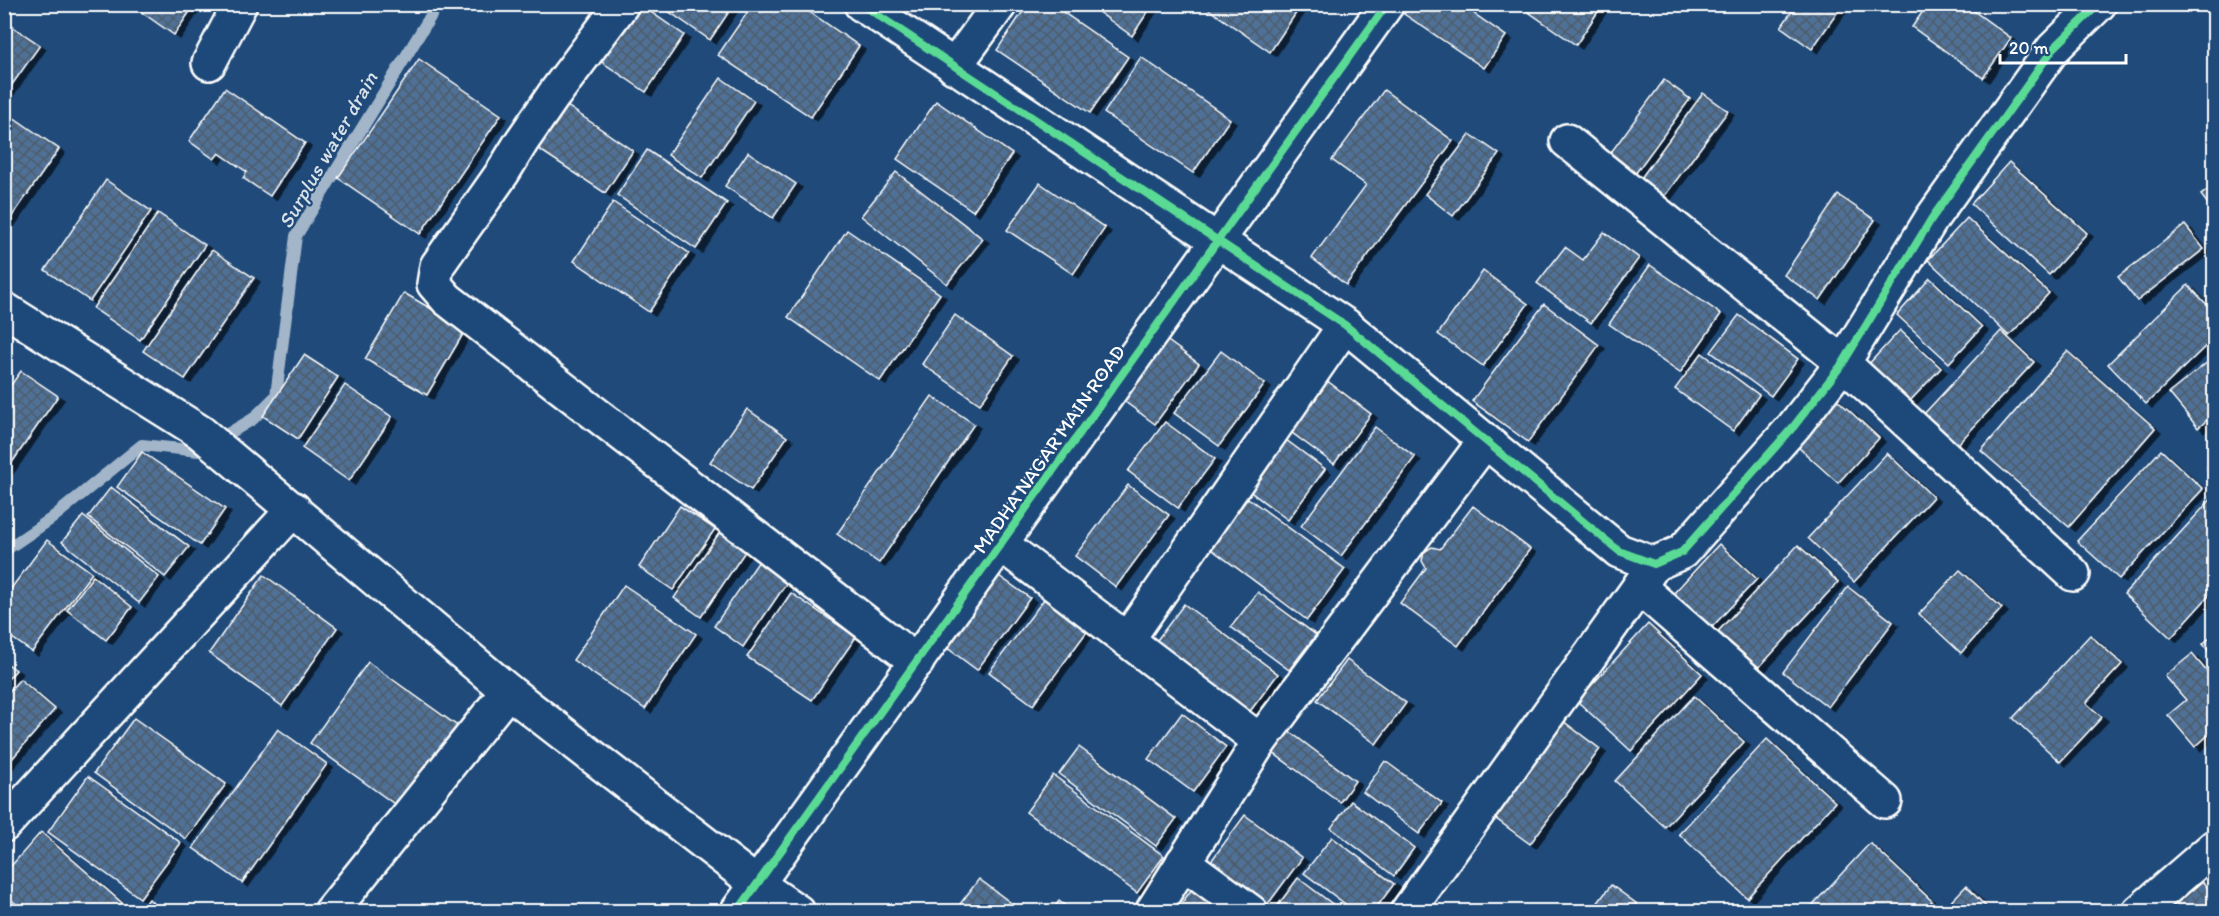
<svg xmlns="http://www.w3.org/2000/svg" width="2219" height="916" font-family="Itim,sans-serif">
	<defs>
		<pattern id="building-cross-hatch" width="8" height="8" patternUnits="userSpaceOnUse" patternTransform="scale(1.5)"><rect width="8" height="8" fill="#507197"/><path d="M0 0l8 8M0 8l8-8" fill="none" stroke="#4e5b6a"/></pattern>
		<filter id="shadow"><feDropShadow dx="6" dy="4" stdDeviation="0" flood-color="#0009"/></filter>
	</defs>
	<rect width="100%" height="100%" fill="#1f4a7a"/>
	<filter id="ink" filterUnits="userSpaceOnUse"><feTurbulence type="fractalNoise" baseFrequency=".0167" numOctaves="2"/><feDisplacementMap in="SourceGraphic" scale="12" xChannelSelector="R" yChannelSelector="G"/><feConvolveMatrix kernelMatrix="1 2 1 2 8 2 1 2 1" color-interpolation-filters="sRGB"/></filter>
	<g filter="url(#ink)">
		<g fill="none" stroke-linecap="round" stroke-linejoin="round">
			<polyline stroke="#a3b5c8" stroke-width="12" points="4,551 51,519 142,445 199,451 253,419 276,396 296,236 438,4"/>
		</g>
		<g fill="url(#building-cross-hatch)" stroke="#fff" stroke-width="1.5" filter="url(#shadow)">
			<polygon points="130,4 195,4 174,35"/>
			<polygon points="633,4 639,4 684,35 646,92 596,58"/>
			<polygon points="658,4 734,4 710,40"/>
			<polygon points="753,4 798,4 859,46 811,117 718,55"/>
			<polygon points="1028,4 1051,4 1128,57 1090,113 997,50"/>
			<polygon points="1087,4 1153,4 1132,36"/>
			<polygon points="1201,4 1302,4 1270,52"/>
			<polygon points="1410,4 1460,4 1506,36 1484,68 1404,14"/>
			<polygon points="1517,4 1603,4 1576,45"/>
			<polygon points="1797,4 1831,4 1839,10 1812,49 1781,27"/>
			<polygon points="1928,4 1964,4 2011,38 1983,78 1912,27"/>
			<polygon points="4,21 40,45 4,96"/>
			<polygon points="1141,57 1230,119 1193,173 1104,113"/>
			<polygon points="419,59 501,115 420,234 338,178"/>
			<polygon points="721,78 754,101 702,178 668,155"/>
			<polygon points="1664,80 1690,99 1627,185 1601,166"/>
			<polygon points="225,88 305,143 270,196 243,178 247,172 219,153 214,159 189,141"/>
			<polygon points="1384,90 1453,141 1346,285 1312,258 1366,185 1332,160"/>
			<polygon points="1703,93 1728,111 1657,206 1633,189"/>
			<polygon points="557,99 633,151 605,193 528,142"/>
			<polygon points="936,101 1012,154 973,211 897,159"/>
			<polygon points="10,115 59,149 4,228 4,123"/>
			<polygon points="1470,134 1499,154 1453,216 1425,194"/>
			<polygon points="647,150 727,203 696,249 617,195"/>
			<polygon points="748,152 796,184 773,218 725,186"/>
			<polygon points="2009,162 2087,233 2049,275 1971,204"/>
			<polygon points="896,172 983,239 947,284 861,216"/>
			<polygon points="106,180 151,211 90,301 45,270"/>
			<polygon points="1040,183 1105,228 1073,274 1007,230"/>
			<polygon points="2214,185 2214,212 2201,195"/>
			<polygon points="1838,195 1875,220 1820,300 1784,275"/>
			<polygon points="613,202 689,253 649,312 574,261"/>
			<polygon points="158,213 205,245 140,340 93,308"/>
			<polygon points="1967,218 2049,293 2009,336 1928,260"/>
			<polygon points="2185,225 2204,249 2137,301 2118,277"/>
			<polygon points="847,230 940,294 880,381 788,317"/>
			<polygon points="1604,232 1639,258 1591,323 1537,283 1565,247 1583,260"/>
			<polygon points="212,250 254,278 185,379 143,351"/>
			<polygon points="1650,265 1721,314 1680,373 1609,324"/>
			<polygon points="1483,271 1528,304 1483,366 1438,334"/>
			<polygon points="1930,278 1982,327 1949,363 1897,315"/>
			<polygon points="2188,285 2214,312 2214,338 2146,404 2108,364"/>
			<polygon points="404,293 466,329 427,395 365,359"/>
			<polygon points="1544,304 1599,345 1528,442 1472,401"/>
			<polygon points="955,315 1013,356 980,404 922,364"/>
			<polygon points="1739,315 1798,359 1771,396 1711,352"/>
			<polygon points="1900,330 1941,368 1907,404 1866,367"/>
			<polygon points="2001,331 2034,362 1956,446 1923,415"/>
			<polygon points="1157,333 1199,364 1155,424 1113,393"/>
			<polygon points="1221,351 1265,384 1219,446 1174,413"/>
			<polygon points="2067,351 2155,428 2069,527 1981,451"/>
			<polygon points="1702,353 1759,395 1733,431 1675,389"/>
			<polygon points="304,355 338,377 298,439 263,416"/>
			<polygon points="2214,357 2214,414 2198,428 2169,393"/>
			<polygon points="21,371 58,396 4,474 4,395"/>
			<polygon points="1322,377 1371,414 1334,464 1284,427"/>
			<polygon points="345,385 392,417 349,481 302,448"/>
			<polygon points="1830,393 1879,438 1838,483 1788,438"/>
			<polygon points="932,396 974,424 879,563 837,534"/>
			<polygon points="747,409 787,437 751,490 710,462"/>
			<polygon points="1165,422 1215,459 1178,508 1128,471"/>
			<polygon points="1375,427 1415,457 1341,556 1301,526"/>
			<polygon points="1278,434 1325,469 1288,520 1240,484"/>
			<polygon points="2211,443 2214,444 2214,470 2207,469"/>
			<polygon points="2161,450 2203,489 2119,579 2077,541"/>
			<polygon points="142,452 225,509 200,545 117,487"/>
			<polygon points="1887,453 1933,497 1854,582 1808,538"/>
			<polygon points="1128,485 1169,515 1116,587 1075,556"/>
			<polygon points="111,487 189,547 165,577 88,517"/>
			<polygon points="2214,496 2214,590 2171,638 2124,594"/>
			<polygon points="1248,498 1345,569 1307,620 1210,548"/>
			<polygon points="680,506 715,529 673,590 639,567"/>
			<polygon points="1473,506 1530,549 1458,646 1400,603 1426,568 1422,561 1424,552 1432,547 1440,549"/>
			<polygon points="83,516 159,577 139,603 62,542"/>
			<polygon points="720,532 746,550 701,617 674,598"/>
			<polygon points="47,540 92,573 32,652 4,632 4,598"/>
			<polygon points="1719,544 1757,579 1711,628 1674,593"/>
			<polygon points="1798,545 1838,582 1751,676 1711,639"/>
			<polygon points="759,561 788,581 743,647 714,626"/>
			<polygon points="1960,570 2002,608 1961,653 1919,614"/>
			<polygon points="264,575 337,628 282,706 209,653"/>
			<polygon points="93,576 132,607 106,640 67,610"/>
			<polygon points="999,576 1030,598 977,670 946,647"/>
			<polygon points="624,585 696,634 645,709 573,660"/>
			<polygon points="1848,587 1893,622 1828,707 1783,672"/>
			<polygon points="1258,592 1316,635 1289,670 1231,627"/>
			<polygon points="791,593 856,637 812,700 747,657"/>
			<polygon points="1048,594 1091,626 1033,705 989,672"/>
			<polygon points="1184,604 1278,674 1248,714 1154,644"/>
			<polygon points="1648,624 1702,674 1631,751 1577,701"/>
			<polygon points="2214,633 2214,658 2203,644"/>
			<polygon points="2090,635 2122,664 2086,703 2102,717 2060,762 2013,718"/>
			<polygon points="2192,654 2214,680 2214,730 2195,747 2168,715 2186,700 2165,676"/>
			<polygon points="1347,660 1406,703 1376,744 1317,700"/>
			<polygon points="4,661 16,670 4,683"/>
			<polygon points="368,662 463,730 404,811 310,743"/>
			<polygon points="20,679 55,709 4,768 4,697"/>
			<polygon points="1694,696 1744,742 1665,827 1615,781"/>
			<polygon points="1182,713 1226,747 1193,792 1148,759"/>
			<polygon points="1555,715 1600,749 1530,844 1484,810"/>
			<polygon points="134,718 226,784 186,839 94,773"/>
			<polygon points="1281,725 1355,781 1340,802 1265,747"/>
			<polygon points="278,729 327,764 242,883 193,848"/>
			<polygon points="1767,739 1835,802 1747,898 1679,834"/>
			<polygon points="1079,747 1176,819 1156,846 1059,774"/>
			<polygon points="1385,761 1442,803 1419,834 1363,792"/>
			<polygon points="1053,775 1164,856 1137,893 1026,812"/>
			<polygon points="88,776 181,843 140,898 48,832"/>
			<polygon points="1351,801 1414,848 1394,876 1331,828"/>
			<polygon points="1245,815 1302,858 1268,904 1211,861"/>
			<polygon points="41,832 130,910 129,912 25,912 4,893 4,874"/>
			<polygon points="1332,837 1394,884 1373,912 1356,912 1304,873"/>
			<polygon points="1870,843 1932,901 1922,912 1806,912"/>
			<polygon points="2194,872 2214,895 2214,912 2148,912"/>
			<polygon points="1200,878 1245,912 1175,912"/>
			<polygon points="1298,878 1343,912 1280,912 1276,908"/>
			<polygon points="979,879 1023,912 954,912"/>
			<polygon points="1611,885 1637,904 1632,912 1591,912"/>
			<polygon points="1966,886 1991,912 1941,912"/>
			<polygon points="149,899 163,912 139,912"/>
			<polygon points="4,900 17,912 4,912"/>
			<polygon points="1059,901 1073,912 1051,912"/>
		</g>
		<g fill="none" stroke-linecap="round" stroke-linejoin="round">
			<defs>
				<g id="street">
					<polyline points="622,4 553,96 522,141 503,172 437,266 434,284 447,299 917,662"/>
					<polyline points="861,4 1345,325 1619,551 1654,564 1682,552 1794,426 1843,363 1932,218 2053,49 2099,4"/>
					<polyline points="209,63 240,4"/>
					<polyline points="954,67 1000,4"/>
					<polyline points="1567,141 1843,363 2073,574"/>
					<polyline points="4,309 200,432 508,691 757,884 798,912"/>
					<polyline points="1001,544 1260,741"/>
					<polyline points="1639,587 1885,801"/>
					<polyline points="1127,640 1345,325"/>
					<polyline points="4,825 294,509"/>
					<polyline points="1183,862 1251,912"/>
					<polyline points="331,912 508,691"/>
					<polyline points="1152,912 1260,741 1485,441"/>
					<polyline points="1407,912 1639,587 1654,564"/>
					<polyline points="2139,912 2214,847"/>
				</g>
				<polyline id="secondary" points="737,912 1387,4"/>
			</defs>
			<use href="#street" stroke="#fff" stroke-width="38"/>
			<use href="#secondary" stroke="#fff" stroke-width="38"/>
			<use href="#street" stroke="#1f4a7a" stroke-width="33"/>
			<use href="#secondary" stroke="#1f4a7a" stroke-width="33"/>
			<defs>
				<g id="cycleway">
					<polyline points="861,4 1345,325 1619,551 1654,564 1682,552 1794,426 1843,363 1932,218 2053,49 2099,4"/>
					<polyline points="737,912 1387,4"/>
				</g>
			</defs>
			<use href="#cycleway" stroke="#1f4a7a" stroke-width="11"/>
			<use href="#cycleway" stroke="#5adb95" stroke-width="8"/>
		</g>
	</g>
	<g text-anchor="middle" stroke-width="4.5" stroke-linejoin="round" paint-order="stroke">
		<g font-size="20" fill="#fff" stroke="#1f4a7a">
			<text transform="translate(1049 449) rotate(-55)" y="7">MADHA NAGAR MAIN ROAD</text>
		</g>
		<g font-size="21" font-style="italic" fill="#d8e0e8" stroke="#1f4a7a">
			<text transform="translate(328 150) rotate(-60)" y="7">Surplus water drain</text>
		</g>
	</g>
	<rect width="2219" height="916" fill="none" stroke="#1f4a7a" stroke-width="24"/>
	<rect x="12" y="12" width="2195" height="892" fill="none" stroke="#fff" stroke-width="2" filter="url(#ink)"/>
	<path d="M2000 54v9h126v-9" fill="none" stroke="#ffffff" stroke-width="3"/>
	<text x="2009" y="54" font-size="18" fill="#ffffff" stroke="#1f4a7a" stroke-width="4.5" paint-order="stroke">20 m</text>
</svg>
